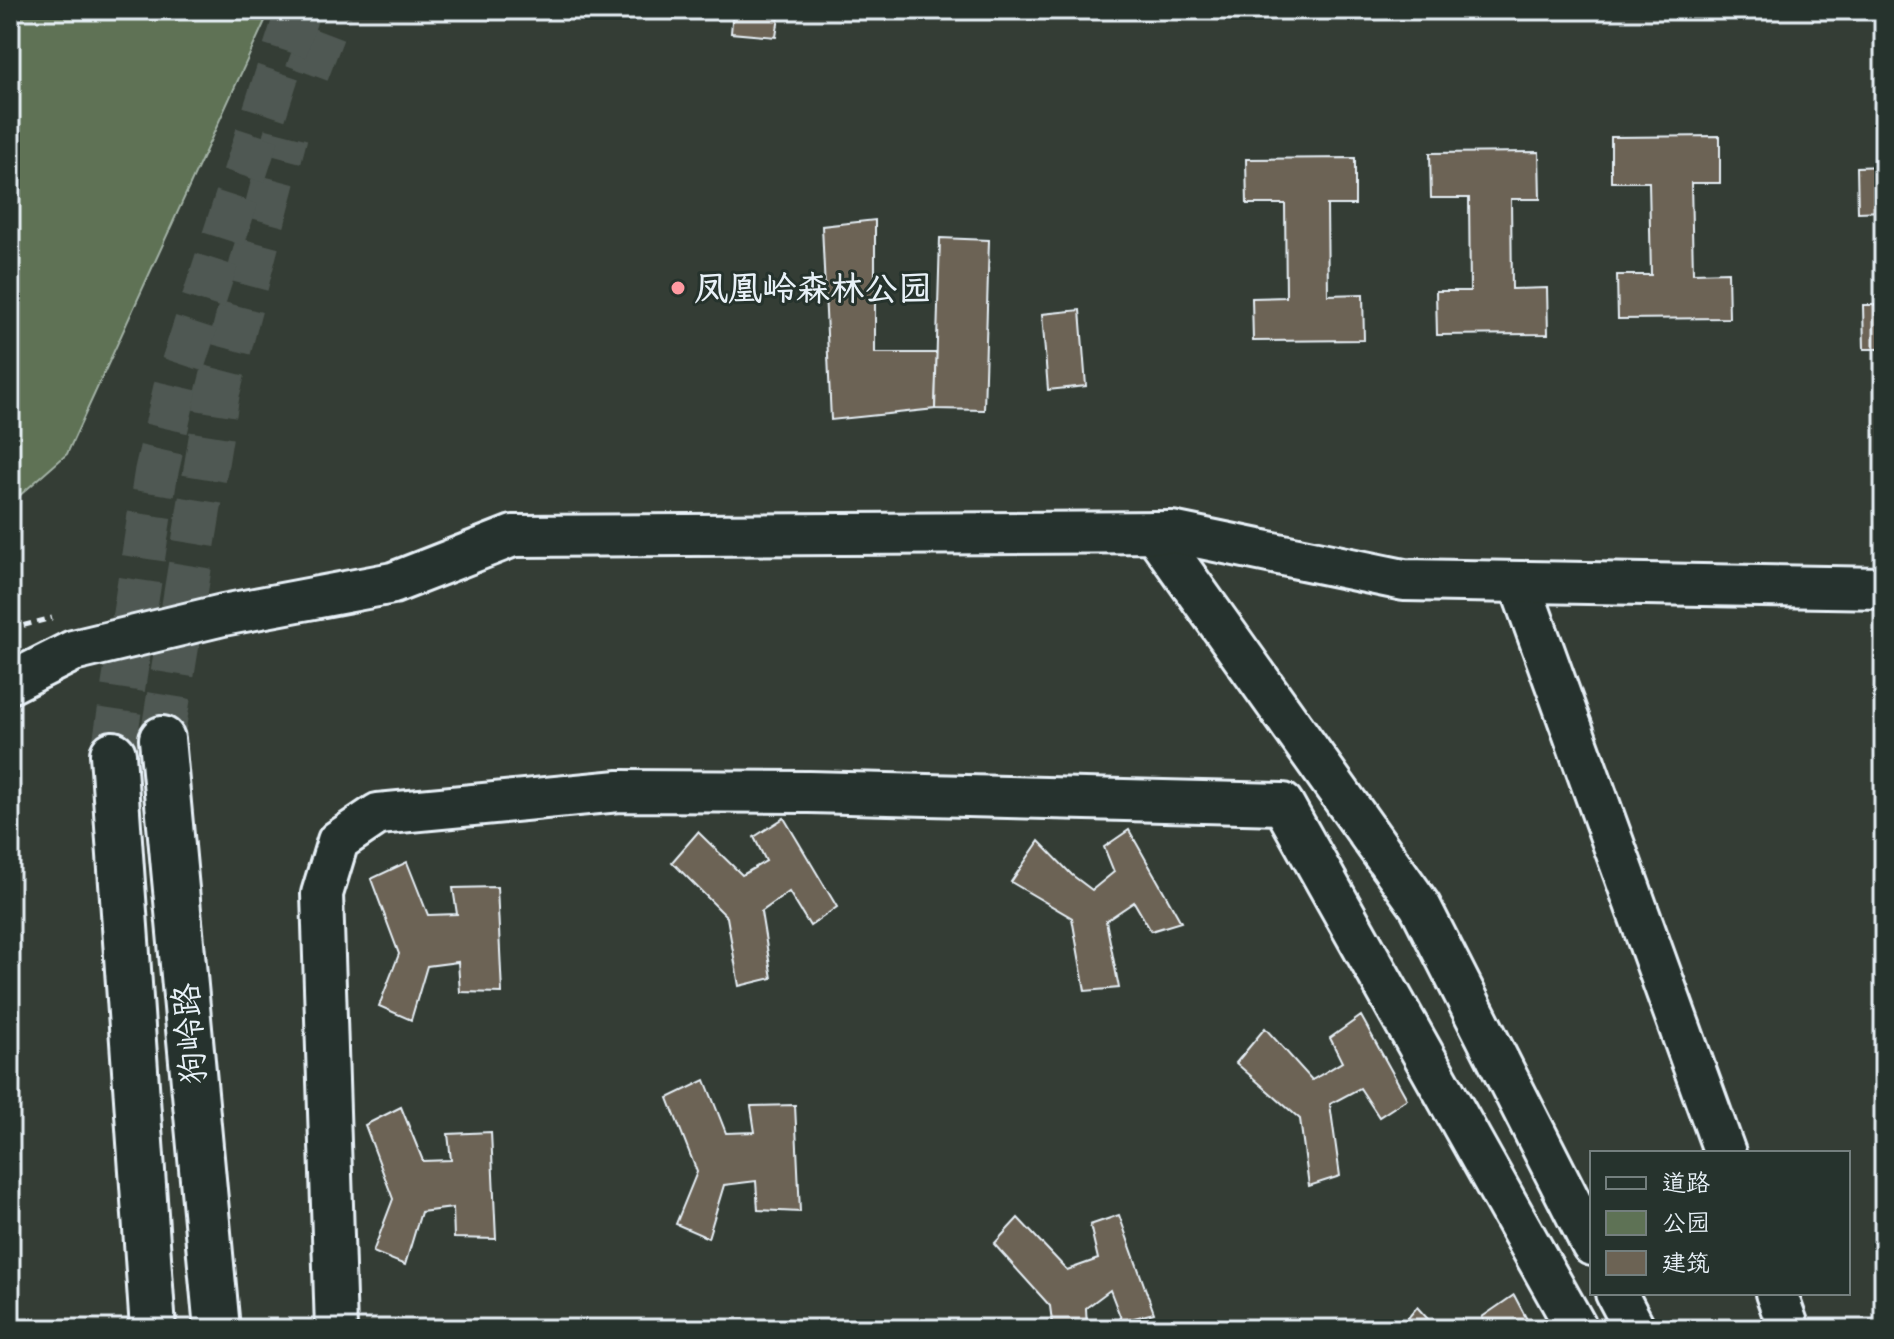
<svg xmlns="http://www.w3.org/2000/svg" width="1894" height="1339" font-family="Caveat,'LXGW WenKai TC',sans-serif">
	<rect width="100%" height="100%" fill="#343d35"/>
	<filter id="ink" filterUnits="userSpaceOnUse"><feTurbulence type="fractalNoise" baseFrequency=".0125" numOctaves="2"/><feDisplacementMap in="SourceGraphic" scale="16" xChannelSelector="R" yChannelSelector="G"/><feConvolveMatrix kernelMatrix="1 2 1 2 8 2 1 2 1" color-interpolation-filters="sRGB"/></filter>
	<g filter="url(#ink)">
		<polygon fill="#5e7255" stroke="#a3b2a6" stroke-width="2" points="10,10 270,10 67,454 10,504"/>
		<g fill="#6c6354" stroke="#e8f1f8" stroke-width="2">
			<polygon points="733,10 782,10 780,10 776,37 731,33"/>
			<polygon points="1720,136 1720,183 1691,183 1693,273 1728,272 1729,318 1618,319 1617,275 1651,275 1649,182 1611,182 1611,137"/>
			<polygon points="1539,152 1540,199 1511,199 1512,289 1547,288 1548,334 1437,335 1436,291 1470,291 1469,198 1431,198 1430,153"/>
			<polygon points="1355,158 1355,205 1327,205 1328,295 1363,294 1364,340 1253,341 1252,298 1286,297 1285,204 1247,204 1246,159"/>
			<polygon points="1884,166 1884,211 1858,212 1857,167"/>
			<polygon points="875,220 875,353 937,353 935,409 831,420 822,226"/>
			<polygon points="940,238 989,240 984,410 935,409"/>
			<polygon points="1863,305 1884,305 1884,349 1864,349"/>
			<polygon points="1080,310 1086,386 1048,390 1042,314"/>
			<polygon points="784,818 837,907 810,926 789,892 761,912 772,978 739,986 727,917 672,862 698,832 742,875 766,861 754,837"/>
			<polygon points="1129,830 1181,922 1151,931 1134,902 1106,921 1119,988 1085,991 1072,918 1011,882 1039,841 1072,875 1092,890 1114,872 1104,847"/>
			<polygon points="407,862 428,915 457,914 453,888 497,887 502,993 460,992 458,962 427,966 411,1020 379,1006 399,954 371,879"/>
			<polygon points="1361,1016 1407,1099 1379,1117 1360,1088 1330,1104 1340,1176 1309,1186 1300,1119 1236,1063 1265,1028 1312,1080 1342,1062 1330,1038"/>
			<polygon points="705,1080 726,1133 755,1132 751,1106 795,1105 800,1212 758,1210 756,1181 724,1185 708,1238 676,1224 697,1172 668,1098"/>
			<polygon points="401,1107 423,1161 451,1160 448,1134 491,1132 496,1239 454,1238 453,1208 421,1212 405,1265 373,1252 393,1199 365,1125"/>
			<polygon points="1119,1215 1154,1313 1122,1321 1110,1290 1086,1308 1087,1329 1053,1329 1050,1306 994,1244 1018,1218 1067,1270 1098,1259 1090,1225"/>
			<polygon points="1514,1295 1532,1329 1488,1329 1482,1317"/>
			<polygon points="1417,1307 1437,1329 1399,1329"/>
		</g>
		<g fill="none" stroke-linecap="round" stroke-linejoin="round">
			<g stroke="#4f5852" stroke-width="44" stroke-dasharray="44 22" stroke-linecap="butt">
				<polyline points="307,73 331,10"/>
				<polyline points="162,739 218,392 286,134"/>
				<polyline points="113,754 156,473 176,385 298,10"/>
			</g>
			<defs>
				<g id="minor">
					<polyline points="1154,532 1420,906 1592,1245"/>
					<polyline points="1519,582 1725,1153"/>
					<polyline points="10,683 73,651 223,615 393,583 513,536 1172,532 1404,580 1884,588"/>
					<polyline points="1616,1293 1635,1329"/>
					<polyline points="1776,1293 1789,1329"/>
					<polyline points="336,1329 322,894 338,841 378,814 619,791 809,792 1283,804 1577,1329"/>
				</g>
				<g id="secondary">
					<polyline points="162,739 217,1329"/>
					<polyline points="113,754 153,1329"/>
				</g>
			</defs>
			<use href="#minor" stroke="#e8f1f8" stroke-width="46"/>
			<use href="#secondary" stroke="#e8f1f8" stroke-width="50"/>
			<polyline stroke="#e8f1f8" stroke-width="5" stroke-dasharray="8 6" stroke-linecap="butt" points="10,629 52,618"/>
			<use href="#minor" stroke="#26332d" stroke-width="40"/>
			<use href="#secondary" stroke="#26332d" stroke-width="44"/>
		</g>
	</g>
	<circle fill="#ff9aa2" stroke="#26332d" stroke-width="3" cx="678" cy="288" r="8"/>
	<g text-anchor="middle" stroke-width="6" stroke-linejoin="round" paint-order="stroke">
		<g font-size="34" font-weight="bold" fill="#e8f1f8" stroke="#26332d" text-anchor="start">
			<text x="694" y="300">凤凰岭森林公园</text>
		</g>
		<g font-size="34" fill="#e8f1f8" stroke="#26332d">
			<text transform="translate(189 1034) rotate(-95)" y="12">狗岭路</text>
		</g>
	</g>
	<rect width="1894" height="1339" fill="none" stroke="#26332d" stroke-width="40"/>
	<rect x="20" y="20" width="1854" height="1299" fill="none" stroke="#e8f1f8" stroke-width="3" filter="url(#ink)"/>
	<rect x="1590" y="1151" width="260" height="144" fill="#26332d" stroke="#747f7e" stroke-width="2"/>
	<rect x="1606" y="1177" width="40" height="12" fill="#26332d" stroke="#747f7e" stroke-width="2"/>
	<text x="1662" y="1191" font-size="24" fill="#e8f1f8">道路</text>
	<rect x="1606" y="1211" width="40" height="24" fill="#5e7255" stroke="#747f7e" stroke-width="2"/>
	<text x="1662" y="1231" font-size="24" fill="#e8f1f8">公园</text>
	<rect x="1606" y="1251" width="40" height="24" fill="#6c6354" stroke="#747f7e" stroke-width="2"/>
	<text x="1662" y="1271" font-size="24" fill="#e8f1f8">建筑</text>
</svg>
